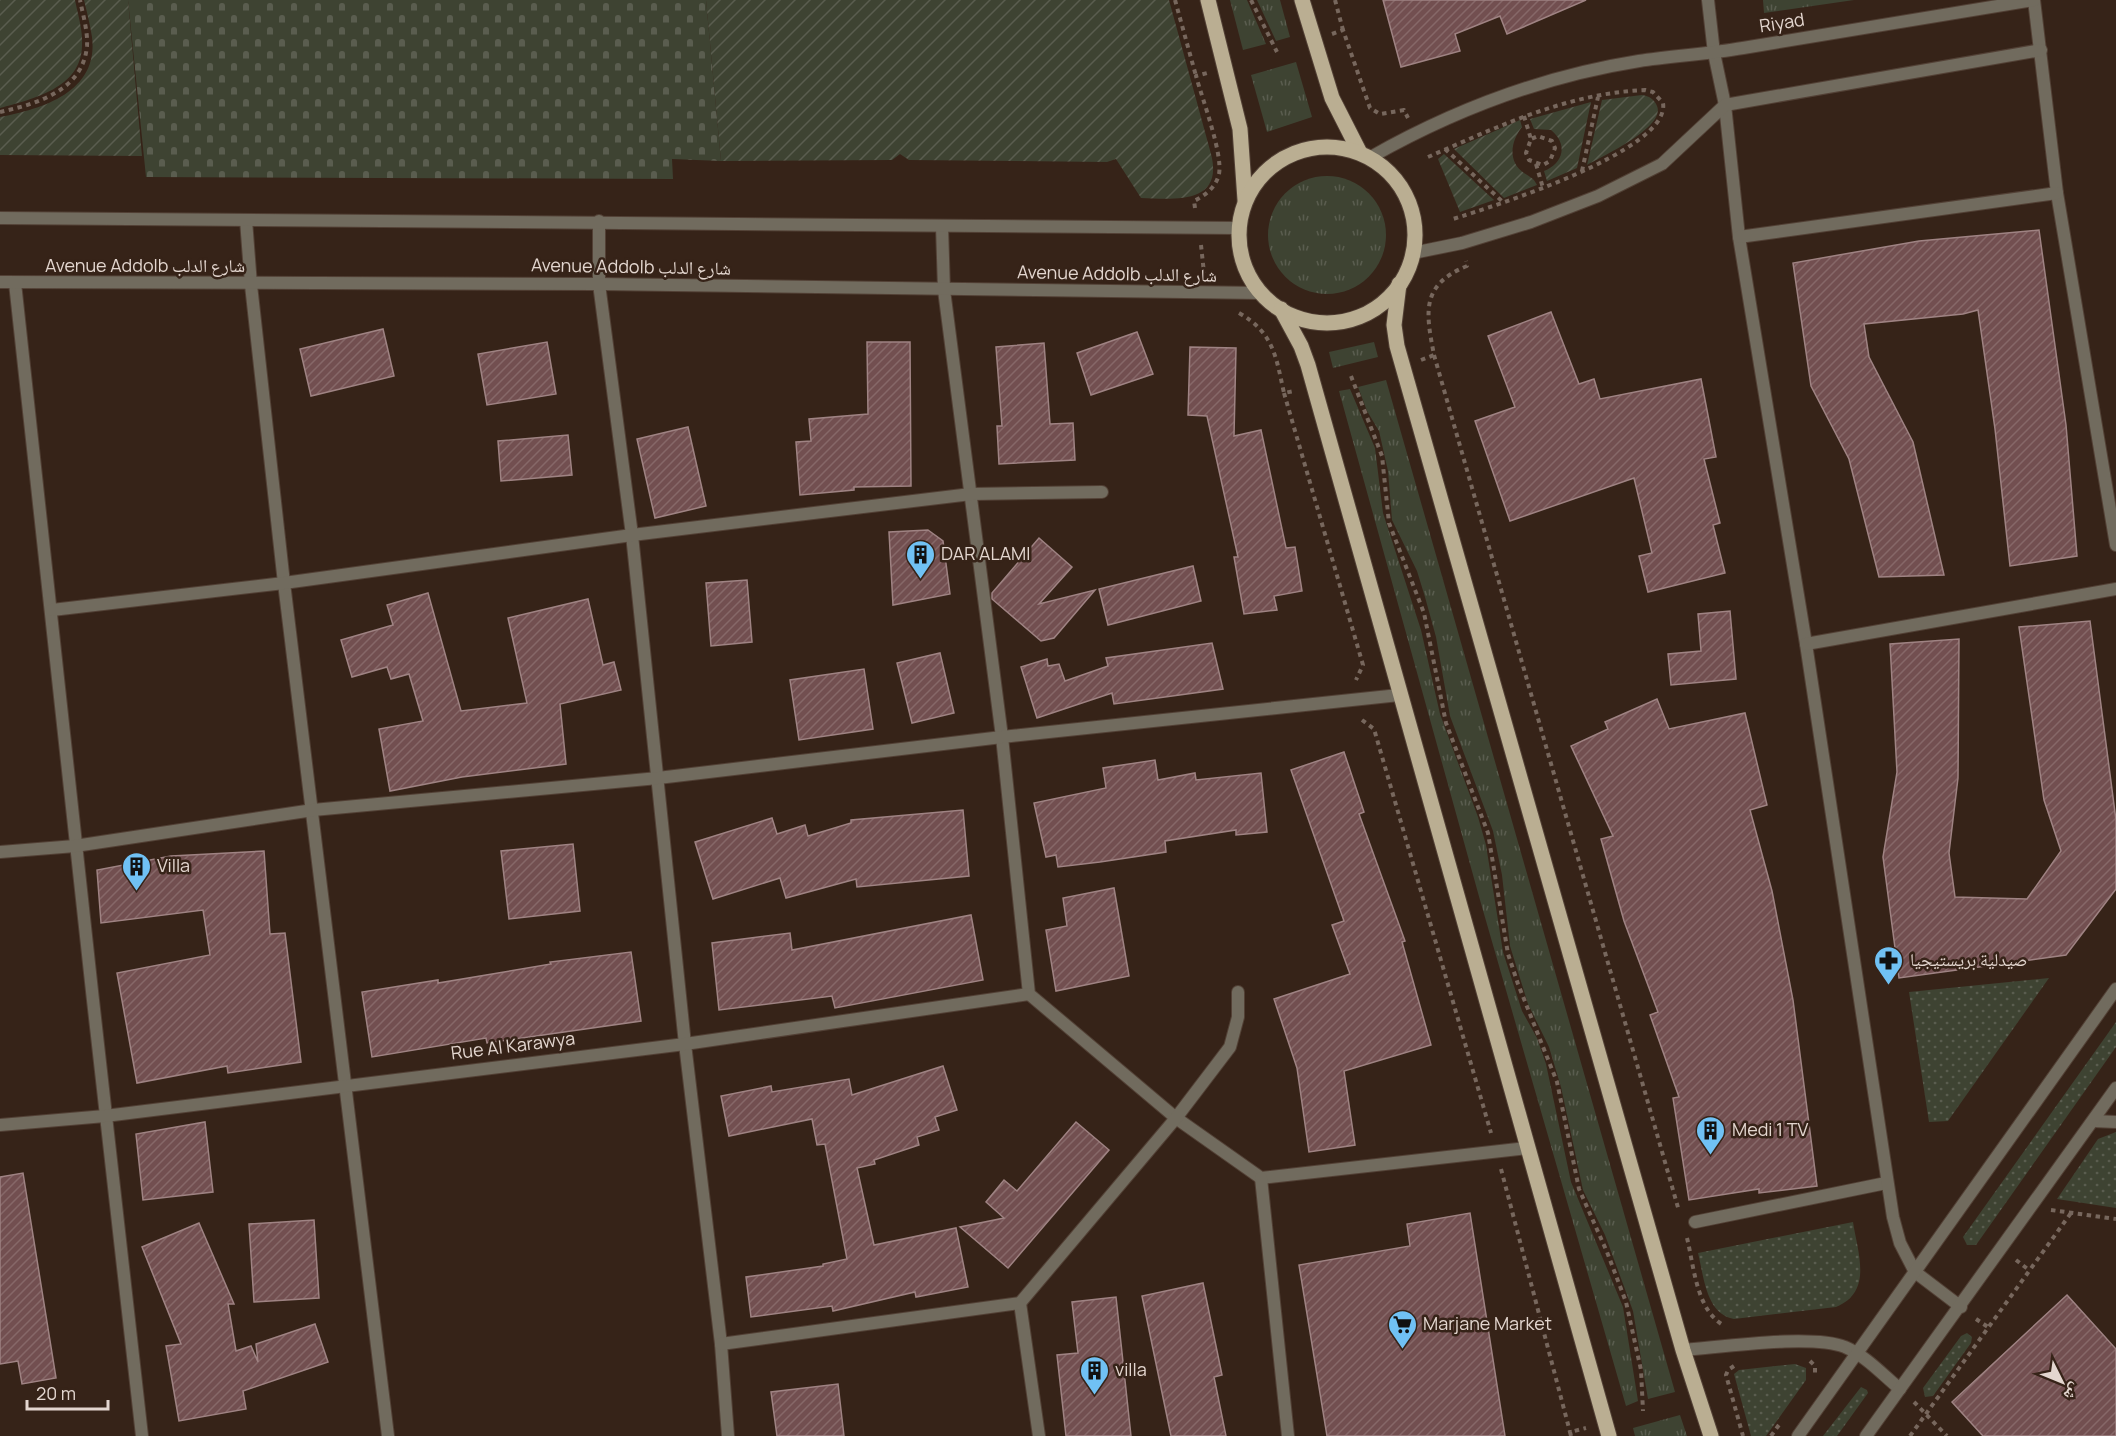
<svg xmlns="http://www.w3.org/2000/svg" width="2116" height="1436" font-family="Manrope,'Noto Naskh Arabic',sans-serif">
	<defs>
		<pattern id="grass-dots" width="8" height="8" patternUnits="userSpaceOnUse" patternTransform="scale(1.5)"><rect width="8" height="8" fill="#3e4332"/><path d="M2 2h.1M6 6h.1" fill="none" stroke="#5a5d4f" stroke-width="1.8" stroke-linecap="round"/></pattern>
		<pattern id="cemetery-stones" width="16" height="16" patternUnits="userSpaceOnUse" patternTransform="scale(1.5)"><rect width="16" height="16" fill="#3e4332"/><path d="M2 7V4a2 2 0 0 1 4 0v3zM10 15v-3a2 2 0 0 1 4 0v3z" fill="#5a5d4f"/></pattern>
		<pattern id="park-tufts" width="24" height="20" patternUnits="userSpaceOnUse" patternTransform="scale(1.5)"><rect width="24" height="20" fill="#3e4332"/><path d="M3 7l-1-3M5 7V3M7 7l1-3M15 17l-1-3M17 17v-4M19 17l1-3" fill="none" stroke="#5a5d4f"/></pattern>
		<pattern id="garden-furrows" width="10" height="10" patternUnits="userSpaceOnUse" patternTransform="scale(1.5)"><rect width="10" height="10" fill="#3e4332"/><path d="M-1 1l2-2M0 10L10 0M9 11l2-2" fill="none" stroke="#5a5d4f"/></pattern>
		<pattern id="building-hatch" width="6" height="6" patternUnits="userSpaceOnUse" patternTransform="scale(1.5)"><rect width="6" height="6" fill="#724f50"/><path d="M-1 1l2-2M0 6l6-6M5 7l2-2" fill="none" stroke="#866868"/></pattern>
	</defs>
	<rect width="100%" height="100%" fill="#362318"/>
	<g fill="url(#grass-dots)">
		<polygon points="2049,978 1948,1121 1929,1122 1909,992"/>
		<polygon points="2116,1022 2116,1047 1976,1245 1967,1245 1963,1237"/>
		<polygon points="2116,1132 2116,1208 2057,1199 2098,1139"/>
		<path d="M1853 1222C1858 1254 1873 1292 1836 1307L1734 1319C1706 1314 1704 1277 1698 1253Z"/>
		<polygon points="1967,1333 1972,1337 1971,1343 1933,1396 1925,1397 1923,1388 1961,1336"/>
		<polygon points="1795,1364 1806,1368 1806,1380 1766,1436 1751,1436 1734,1374 1739,1370"/>
		<polygon points="1861,1387 1867,1390 1868,1393 1837,1436 1823,1436"/>
	</g>
	<polygon fill="url(#cemetery-stones)" points="128,0 706,0 721,161 672,159 673,179 146,177"/>
	<g fill="url(#park-tufts)">
		<polygon points="1230,0 1247,0 1266,44 1243,50"/>
		<polygon points="1257,0 1280,0 1290,37 1276,41"/>
		<polygon points="1763,0 1854,0 1764,13"/>
		<polygon points="1296,62 1312,117 1267,132 1251,75"/>
		<circle cx="1327" cy="235" r="59"/>
		<polygon points="1374,342 1378,357 1333,368 1329,352"/>
		<polygon points="1386,380 1675,1392 1648,1399 1633,1311 1605,1235 1583,1190 1561,1087 1549,1047 1528,1004 1510,946 1502,875 1493,831 1450,716 1436,637 1425,597 1417,571 1392,520 1388,471 1379,431 1367,411 1358,387"/>
		<polygon points="1350,389 1375,448 1383,513 1421,630 1440,714 1478,817 1486,845 1503,952 1522,1011 1537,1038 1546,1064 1571,1182 1623,1307 1638,1401 1626,1406 1480,900 1339,391"/>
		<polygon points="1680,1415 1687,1436 1635,1436 1633,1428"/>
	</g>
	<g fill="url(#garden-furrows)">
		<path d="M0 0H75C78 15 83 31 82 46 81 88 33 99 0 108Z"/>
		<path d="M84 0H128L142 156 0 155V117C42 109 99 92 92 37 90 25 87 12 84 0Z"/>
		<path d="M706 0H1169L1211 154C1224 205 1174 199 1141 198L1116 159 1107 162 909 160 900 154 892 160 721 161Z"/>
		<path d="M1642 95C1649 96 1654 99 1657 106 1666 127 1603 156 1587 165L1602 100Z"/>
		<path d="M1591 102 1577 168 1547 181 1544 171C1564 163 1568 144 1551 130L1534 129 1530 119Z"/>
		<path d="M1520 120 1522 127C1511 141 1507 161 1524 173 1531 178 1533 177 1537 185L1504 198 1454 149Z"/>
		<polygon points="1444,154 1494,200 1460,212 1438,159"/>
	</g>
	<g fill="url(#building-hatch)" stroke="#9f8383" stroke-width="1.5">
		<polygon points="1383,0 1586,0 1507,34 1500,16 1455,34 1460,51 1401,67"/>
		<polygon points="2039,230 2066,425 2077,556 2010,566 1995,429 1978,310 1963,314 1864,324 1869,357 1913,442 1944,575 1879,577 1849,459 1811,386 1793,263 1919,241"/>
		<polygon points="1551,312 1579,384 1594,379 1600,399 1701,379 1716,457 1704,459 1720,523 1713,525 1725,573 1648,592 1639,556 1652,553 1634,478 1510,521 1475,421 1515,407 1488,336"/>
		<polygon points="383,329 394,376 311,396 300,349"/>
		<polygon points="1137,332 1153,374 1091,395 1077,353"/>
		<polygon points="547,342 556,394 487,405 478,354"/>
		<polygon points="867,342 910,342 911,486 854,487 854,490 800,495 796,442 811,441 809,419 868,414"/>
		<polygon points="1044,343 1050,424 1073,423 1075,460 999,464 997,426 1002,426 996,347"/>
		<polygon points="1190,347 1236,348 1234,436 1261,430 1286,548 1295,547 1302,591 1274,596 1277,610 1244,614 1234,557 1238,557 1207,416 1188,415"/>
		<polygon points="688,427 706,506 655,518 637,439"/>
		<polygon points="568,435 572,475 501,481 498,441"/>
		<polygon points="928,530 943,541 950,594 893,605 889,532"/>
		<polygon points="1039,538 1072,567 1039,604 1095,590 1054,638 1041,641 992,599 992,593"/>
		<polygon points="1193,566 1201,601 1108,625 1099,589"/>
		<polygon points="747,580 752,642 711,646 706,583"/>
		<polygon points="428,593 461,711 527,703 508,618 588,599 603,665 614,662 621,690 560,704 566,764 462,777 390,791 379,729 423,721 409,674 391,679 387,667 352,677 341,640 393,625 387,605"/>
		<polygon points="1730,611 1736,679 1671,685 1668,654 1701,651 1698,614"/>
		<polygon points="2090,621 2116,820 2116,889 2066,955 1899,978 1883,857 1897,772 1890,644 1959,639 1958,778 1949,853 1955,897 2027,899 2061,851 2044,800 2019,627"/>
		<polygon points="1212,643 1223,689 1114,704 1112,693 1037,718 1021,667 1047,659 1048,666 1059,664 1065,681 1108,666 1106,658"/>
		<polygon points="940,653 954,713 912,723 897,663"/>
		<polygon points="864,669 873,729 799,740 790,680"/>
		<polygon points="1657,699 1669,729 1745,713 1767,805 1750,810 1772,891 1793,1000 1817,1186 1759,1193 1759,1189 1689,1200 1673,1098 1679,1097 1650,1015 1658,1012 1624,921 1601,839 1613,836 1571,746 1608,729 1605,722"/>
		<polygon points="1344,752 1364,812 1359,814 1405,941 1402,942 1431,1045 1344,1071 1355,1145 1309,1152 1297,1068 1274,999 1350,974 1332,925 1344,921 1291,770"/>
		<polygon points="1155,760 1158,780 1195,773 1196,780 1261,773 1267,832 1236,835 1236,830 1165,841 1166,852 1100,862 1058,867 1056,855 1046,857 1034,803 1106,788 1103,768"/>
		<polygon points="963,810 969,876 857,887 856,879 786,898 780,878 713,899 695,842 772,818 777,834 805,825 808,836 851,823 851,820"/>
		<polygon points="573,844 580,911 509,919 501,851"/>
		<polygon points="264,851 270,934 285,933 301,1062 228,1073 227,1066 137,1083 117,973 210,955 203,910 101,923 97,870 171,856"/>
		<polygon points="1114,888 1129,976 1056,991 1046,930 1067,926 1063,898"/>
		<polygon points="971,915 983,980 835,1008 832,996 719,1010 712,943 790,933 792,950"/>
		<polygon points="631,952 641,1021 487,1043 486,1038 372,1057 362,992 438,980 438,983 551,964 550,962"/>
		<polygon points="943,1066 957,1110 935,1117 939,1130 917,1137 919,1145 874,1160 875,1164 857,1168 874,1245 956,1228 968,1287 916,1297 915,1292 833,1311 832,1306 751,1317 746,1277 823,1266 823,1264 847,1259 825,1144 817,1145 812,1119 729,1136 721,1096 771,1086 772,1092 849,1079 852,1095"/>
		<polygon points="205,1122 213,1192 143,1200 136,1134"/>
		<polygon points="1076,1122 1109,1150 1008,1268 960,1227 1004,1218 986,1202 1004,1180 1017,1191"/>
		<polygon points="23,1173 56,1378 22,1384 18,1361 0,1364 0,1177"/>
		<polygon points="1470,1213 1505,1436 1327,1436 1299,1265 1410,1246 1407,1224"/>
		<polygon points="314,1220 319,1298 254,1302 249,1224"/>
		<polygon points="199,1223 234,1304 228,1304 236,1351 251,1346 258,1362 256,1344 315,1324 328,1362 243,1391 246,1409 179,1421 166,1346 181,1344 142,1247"/>
		<polygon points="1203,1283 1222,1375 1214,1377 1226,1436 1171,1436 1142,1296"/>
		<polygon points="2067,1295 2116,1349 2116,1436 1983,1436 1952,1402"/>
		<polygon points="1116,1297 1131,1436 1066,1436 1057,1355 1078,1353 1072,1302"/>
		<polygon points="838,1384 844,1436 777,1436 771,1392"/>
	</g>
	<g fill="none" stroke-linecap="round" stroke-linejoin="round">
		<defs>
			<polyline id="service" points="1695,1222 1886,1183"/>
			<g id="minor">
				<polyline points="1708,0 1714,53 1725,105 1739,237 1806,644 1893,1217 1900,1243 1915,1272 1961,1307"/>
				<polyline points="2034,0 2057,193 2116,545"/>
				<path d="M1371 157C1454 110 1544 76 1639 61 1673 56 1708 54 1743 48 1840 32 1937 16 2034 0"/>
				<polyline points="246,220 251,285 284,583 388,1436"/>
				<polyline points="599,221 599,284 632,535 685,1044 721,1344 728,1436"/>
				<polyline points="942,226 944,290 1002,737 1029,994 1176,1118 1261,1178 1527,1148"/>
				<polyline points="1739,237 2057,193"/>
				<polyline points="1413,253 1462,243 1531,222 1598,196 1662,164 1725,105 2041,50"/>
				<path d="M15 283C58 667 97 1052 142 1436"/>
				<polyline points="52,610 284,583 632,535 971,494 1102,492"/>
				<polyline points="1806,644 2116,589"/>
				<polyline points="0,852 75,846 313,810 658,778 1002,737 1399,695"/>
				<polyline points="2093,1121 2116,1122"/>
				<polyline points="0,1125 105,1116 685,1044 1029,994"/>
				<polyline points="1261,1178 1288,1436"/>
				<polyline points="1020,1303 1039,1436"/>
				<polyline points="721,1344 1020,1303 1176,1118 1230,1047 1238,1017 1238,992"/>
				<path d="M1683 1350C1723 1347 1811 1334 1845 1347 1866 1356 1883 1375 1900 1389"/>
				<polyline points="1798,1436 2116,989"/>
				<polyline points="1866,1436 2116,1088"/>
			</g>
			<g id="tertiary">
				<polyline points="0,218 1239,228"/>
				<polyline points="0,282 599,284 1261,293"/>
			</g>
			<g id="primary">
				<polyline points="1208,0 1240,129 1245,200"/>
				<polyline points="1302,0 1332,98 1359,151"/>
				<circle cx="1327" cy="235" r="88"/>
				<polyline points="1399,284 1394,325 1397,346 1683,1350 1711,1436"/>
				<polyline points="1281,309 1301,346 1308,365 1609,1436"/>
			</g>
		</defs>
		<use href="#service" stroke="#524035" stroke-width="14"/>
		<use href="#minor" stroke="#524035" stroke-width="14"/>
		<use href="#tertiary" stroke="#524035" stroke-width="14"/>
		<use href="#primary" stroke="#524035" stroke-width="17"/>
		<g stroke="#77675d" stroke-width="4" stroke-dasharray="4.5 4.5" stroke-linecap="butt">
			<polyline points="1175,0 1196,76"/>
			<polyline points="1251,0 1277,52"/>
			<polyline points="1335,0 1343,30"/>
			<polyline points="1332,34 1343,30 1370,108 1380,114 1404,110 1408,118"/>
			<path d="M0 112C36 104 83 91 87 46 88 32 83 15 80 0"/>
			<polyline points="1524,116 1531,139 1526,153 1529,160 1543,165 1550,161 1555,148 1552,141 1538,136 1531,139"/>
			<polyline points="1445,149 1504,203"/>
			<path d="M1428 157C1497 127 1568 93 1645 90L1653 92 1663 103C1671 151 1491 207 1453 219"/>
			<polyline points="1536,164 1543,188"/>
			<polyline points="1582,171 1598,97"/>
			<path d="M1195 208 1194 201C1206 195 1216 187 1219 174 1223 154 1202 98 1196 76L1207 73"/>
			<polyline points="1201,245 1204,273"/>
			<path d="M1239 313C1274 333 1276 357 1284 393L1294 391"/>
			<polyline points="1434,355 1679,1211"/>
			<path d="M1421 360 1434 355C1426 313 1420 285 1467 266L1466 261"/>
			<polyline points="1351,376 1382,456 1389,523 1424,613 1446,723 1488,833 1508,954 1518,984 1557,1082 1579,1189 1607,1252 1626,1302 1641,1370 1643,1411"/>
			<polyline points="1284,393 1363,665 1356,680"/>
			<polyline points="1362,720 1374,729 1491,1133"/>
			<polyline points="1501,1169 1570,1432"/>
			<polyline points="2051,1210 2116,1219"/>
			<path d="M1687 1238C1694 1266 1696 1309 1723 1325"/>
			<polyline points="2016,1260 2029,1270"/>
			<polyline points="1976,1319 1988,1327"/>
			<polyline points="1810,1361 1815,1366 1815,1375"/>
			<polyline points="1734,1366 1728,1370 1726,1375 1743,1436"/>
			<polyline points="1914,1402 1947,1436"/>
			<polyline points="1571,1436 1570,1432 1586,1428"/>
			<polyline points="1771,1436 1781,1422"/>
			<polyline points="1910,1436 2071,1213"/>
		</g>
		<use href="#service" stroke="#716b5e" stroke-width="12"/>
		<use href="#minor" stroke="#716b5e" stroke-width="12"/>
		<use href="#tertiary" stroke="#716b5e" stroke-width="12"/>
		<use href="#primary" stroke="#baae92" stroke-width="15"/>
	</g>
	<defs>
		<symbol id="building-pin" viewBox="-11 -11 22 30"><path d="M0 17L-7.5 6A9.5 9.5 0 1 1 7.5 6Z" fill="#70c1f4" stroke="#362318"/><path d="M-4-6H4V6H1V3H-1V6H-4ZM-2.5-4.3h1.7v1.8h-1.7ZM.8-4.3h1.7v1.8H.8ZM-2.5-1h1.7V.8h-1.7ZM.8-1h1.7V.8H.8Z" fill="#111"/></symbol>
		<symbol id="pharmacy-pin" viewBox="-11 -11 22 30"><path d="M0 17L-7.5 6A9.5 9.5 0 1 1 7.5 6Z" fill="#70c1f4" stroke="#362318"/><path d="M-2-6h4v4h4v4h-4v4h-4v-4h-4v-4h4Z" fill="#111"/></symbol>
		<symbol id="supermarket-pin" viewBox="-11 -11 22 30"><path d="M0 17L-7.5 6A9.5 9.5 0 1 1 7.5 6Z" fill="#70c1f4" stroke="#362318"/><path d="M-6-5.5h2.5l.6 2H6L4.5 2H-2.5L-4.4-4H-6ZM-1.5 3.2a1.3 1.3 0 1 0 .1 0ZM3 3.2a1.3 1.3 0 1 0 .1 0Z" fill="#111"/></symbol>
	</defs>
	<g fill-rule="evenodd">
		<use href="#building-pin" x="904" y="538" width="33" height="45"/>
		<use href="#building-pin" x="120" y="850" width="33" height="45"/>
		<use href="#pharmacy-pin" x="1872" y="944" width="33" height="45"/>
		<use href="#building-pin" x="1694" y="1114" width="33" height="45"/>
		<use href="#supermarket-pin" x="1386" y="1308" width="33" height="45"/>
		<use href="#building-pin" x="1078" y="1354" width="33" height="45"/>
	</g>
	<g text-anchor="middle" stroke-width="5" stroke-linejoin="round" paint-order="stroke">
		<g font-size="18" fill="#e3d6cf" stroke="#362318">
			<text transform="translate(1782 23) rotate(-9)" y="6">Riyad</text>
			<text x="145" y="272">Avenue Addolb شارع الدلب</text>
			<text transform="translate(631 267) rotate(1)" y="6">Avenue Addolb شارع الدلب</text>
			<text transform="translate(1117 274) rotate(1)" y="6">Avenue Addolb شارع الدلب</text>
			<text transform="translate(513 1046) rotate(-7)" y="6">Rue Al Karawya</text>
		</g>
		<g font-size="18" fill="#e3d6cf" stroke="#362318" text-anchor="start">
			<text x="941" y="560">DAR ALAMI</text>
			<text x="157" y="872">Villa</text>
			<text x="1910" y="966">صيدلية بريستيجيا</text>
			<text x="1732" y="1136">Medi 1 TV</text>
			<text x="1423" y="1330">Marjane Market</text>
			<text x="1115" y="1376">villa</text>
		</g>
	</g>
	<g transform="translate(2062 1382) rotate(133)" stroke="#362318" stroke-width="4.5" paint-order="stroke">
	<path d="M0-4.5L10 22L0 15L-10 22Z" fill="#e3d6cf"/>
	<text y="-9" font-size="16" font-weight="bold" text-anchor="middle" fill="#e3d6cf">ش</text>
	</g>
	<path d="M27 1400v9h81v-9" fill="none" stroke="#e3d6cf" stroke-width="3"/>
	<text x="36" y="1400" font-size="18" fill="#e3d6cf" stroke="#362318" stroke-width="4.5" paint-order="stroke">20 m</text>
</svg>
